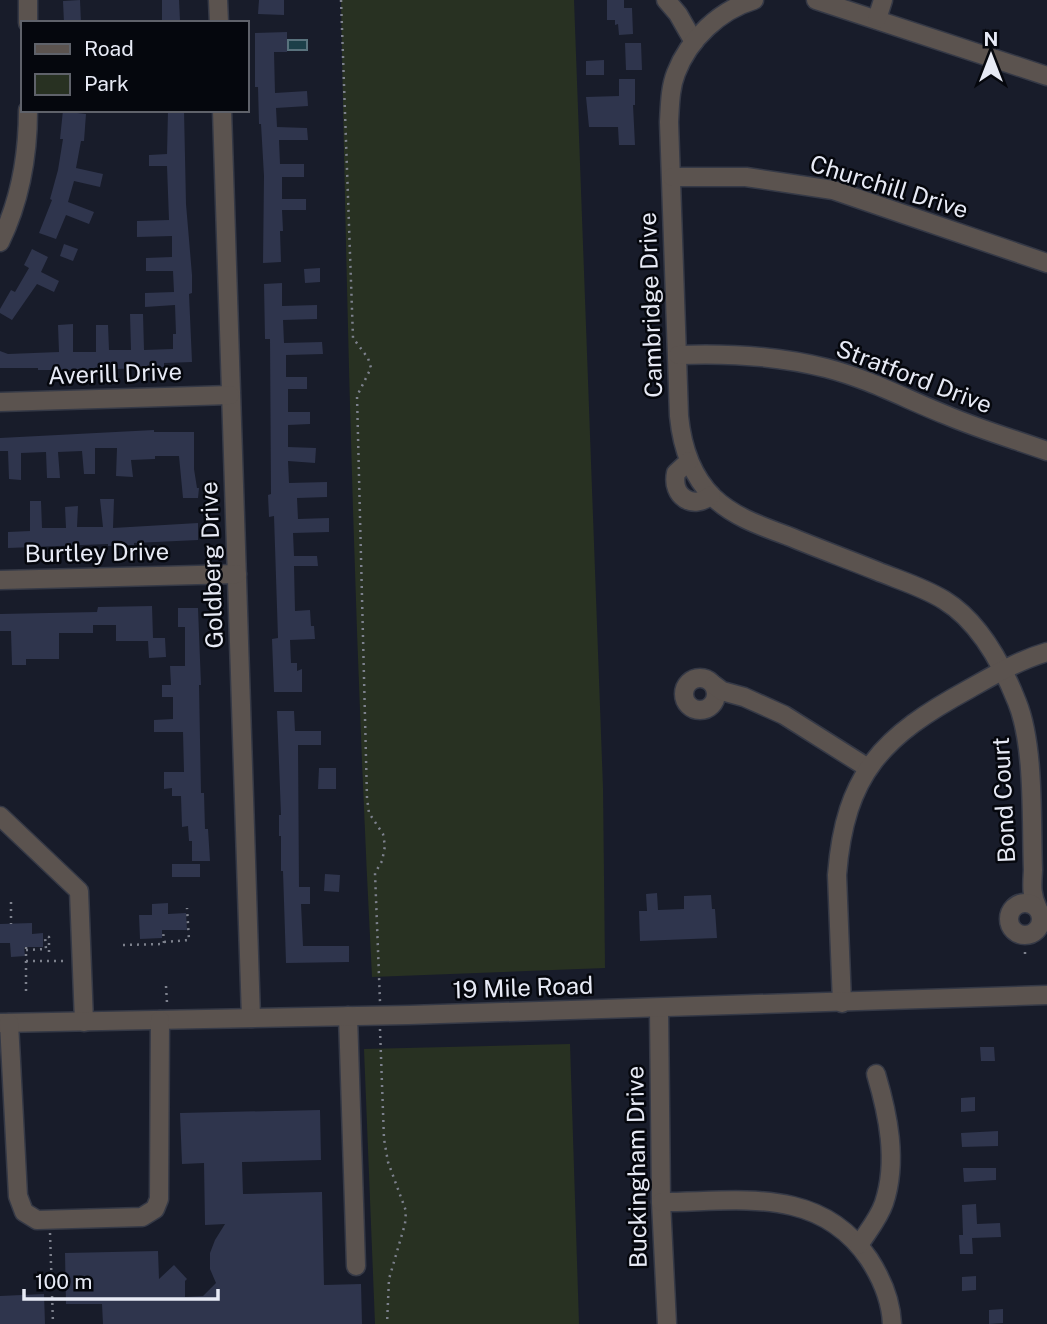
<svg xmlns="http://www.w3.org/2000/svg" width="1047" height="1324" font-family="'Public Sans',sans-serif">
	<rect width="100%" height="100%" fill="#181c2a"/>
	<g fill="#283122">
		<path d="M341 0H574L603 788 605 968 372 977C355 652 347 326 341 0Z"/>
		<polygon points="570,1044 579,1324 375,1324 364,1049"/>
	</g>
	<rect fill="#1c3f49" stroke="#59727d" stroke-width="2" x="288" y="40" width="19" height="10"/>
	<g fill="#2f354d">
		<polygon points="80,0 81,23 64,23 63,1"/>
		<polygon points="162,0 179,0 180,21 162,21"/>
		<polygon points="259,0 284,0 284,15 258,14"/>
		<polygon points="607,0 624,0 624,8 632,8 633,34 619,35 618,24 615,25 615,20 607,20"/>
		<polygon points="287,32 287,52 274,52 275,93 307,91 308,106 276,108 277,127 307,128 308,140 279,140 280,164 304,164 304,177 282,177 282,199 306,199 306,210 282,210 283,231 280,231 281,262 263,263 264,176 261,124 259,124 258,87 255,87 255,33"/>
		<polygon points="625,43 641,43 642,70 626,70"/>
		<polygon points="604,60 604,75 586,75 586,61"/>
		<polygon points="619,79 635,79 635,105 633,105 635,145 619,145 618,127 589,127 586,97 619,96"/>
		<polygon points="63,110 78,110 77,113 86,114 84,141 81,141 76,168 103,174 100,187 74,181 68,202 94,212 89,224 66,215 56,239 39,233 52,200 50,199 58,170 63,139 60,139"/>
		<polygon points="168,110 184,110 186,204 192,275 192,293 189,294 192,362 164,363 164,367 93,370 38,370 38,368 0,368 0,351 8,354 59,352 58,325 73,324 73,352 96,352 96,325 108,325 109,350 131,350 130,314 143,314 144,350 173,349 173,334 176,334 175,305 145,307 145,293 174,292 173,271 146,271 146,258 172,257 172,236 137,237 137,221 169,220 167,166 149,166 149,155 167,154"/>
		<polygon points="64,244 78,249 73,261 60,256"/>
		<polygon points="32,249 48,257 41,272 59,281 54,292 37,284 12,320 0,313 0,309 11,290 15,292 29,268 24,265"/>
		<polygon points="320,268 320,282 305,283 304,269"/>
		<polygon points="282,283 282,306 317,305 317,319 283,320 284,343 322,342 323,354 286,355 286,377 307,377 307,389 288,389 288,412 310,412 310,424 288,425 288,447 316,448 315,463 288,461 289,483 327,482 327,497 297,498 298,519 329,518 329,532 293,533 294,556 317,556 318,566 294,566 295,611 310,610 311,626 314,626 315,639 290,640 291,663 297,663 297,671 302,669 302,692 274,692 272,639 278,638 274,516 269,517 268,495 271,494 270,339 265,339 264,284"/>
		<polygon points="154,430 154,432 194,432 194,469 197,488 199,488 198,498 183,498 179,456 155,456 155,459 131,460 133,477 116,476 117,448 95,448 95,474 84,474 82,451 58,452 60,478 47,478 46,452 21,453 21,480 9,479 8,451 0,451 0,438"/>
		<polygon points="100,499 114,499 113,528 198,523 198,540 134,543 134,545 108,546 108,544 8,548 8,532 30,531 30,501 41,501 42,528 66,528 65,507 78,506 77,527 103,527"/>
		<polygon points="152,606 153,638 165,638 166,657 149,658 148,641 116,641 116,625 93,625 93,633 59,633 59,659 26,659 26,665 12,665 11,631 0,631 0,614 97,612 98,607"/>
		<polygon points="178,608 198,608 201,685 199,685 201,793 204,793 205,829 208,829 210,861 192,861 192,841 189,841 188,826 182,827 181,796 172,796 172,788 164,789 164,772 184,772 183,732 154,732 154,720 173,719 173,697 162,697 162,685 171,685 170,666 185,666 185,627 178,627"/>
		<polygon points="277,711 294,711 295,731 321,731 321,745 298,745 299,887 310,887 310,904 301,904 303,946 349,946 349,962 286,963 283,871 281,871 281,836 279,836 279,815 281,815"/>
		<polygon points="319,768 336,768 336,789 318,789"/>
		<rect x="172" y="864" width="28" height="13"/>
		<polygon points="325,874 340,875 339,892 324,891"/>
		<polygon points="657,893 658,910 684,909 684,896 711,895 712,909 715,909 717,938 640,941 639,911 647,911 646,894"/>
		<polygon points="168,903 168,914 186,913 187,930 162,930 162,938 140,939 139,915 152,915 152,904"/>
		<polygon points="32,923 32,934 43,933 43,947 24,947 25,956 11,957 10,943 0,943 0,924"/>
		<polygon points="980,1047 994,1047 995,1061 981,1061"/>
		<polygon points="975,1097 975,1111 961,1112 961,1098"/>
		<polygon points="320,1110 321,1160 242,1162 243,1194 322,1192 324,1285 361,1284 362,1324 103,1324 102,1304 66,1304 65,1253 158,1251 159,1279 174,1265 187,1279 185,1281 185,1297 203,1296 216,1283 210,1269 210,1253 215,1240 225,1224 205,1225 204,1163 182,1164 180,1113"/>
		<polygon points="998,1131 998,1146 962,1147 961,1133"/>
		<polygon points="963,1168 996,1168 996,1180 964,1182"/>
		<polygon points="976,1204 977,1224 1000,1223 1001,1237 972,1238 973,1254 960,1254 959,1235 963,1235 962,1205"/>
		<polygon points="976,1276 976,1290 962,1291 962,1277"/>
		<polygon points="44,1294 45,1324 0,1324 0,1296"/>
		<polygon points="1003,1309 1003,1323 989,1324 989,1310"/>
	</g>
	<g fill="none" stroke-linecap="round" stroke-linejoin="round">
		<defs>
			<g id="minor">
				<polyline points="28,0 28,23"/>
				<polyline points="218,0 219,23"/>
				<polyline points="666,0 678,14 694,42"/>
				<path d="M754 0C720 10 689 39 676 73 670 88 670 105 669 122L679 416C682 447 691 475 713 497 734 517 761 526 788 536 817 548 847 559 877 571 899 580 923 587 944 600 980 622 1002 664 1017 702 1035 746 1031 822 1033 870 1032 885 1031 895 1038 909"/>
				<polyline points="816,0 1047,76"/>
				<polyline points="877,19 883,0"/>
				<polyline points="222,110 251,1018"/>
				<polyline points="672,177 746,177 833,190 1047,263"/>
				<path d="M0 242C20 201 28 156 28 110"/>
				<path d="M678 355C727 353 778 356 826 368 869 379 906 399 946 415 979 429 1013 439 1047 451"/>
				<polyline points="0,402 230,395"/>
				<path d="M689 461 676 473C671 496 693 511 711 495"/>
				<polyline points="0,580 237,574"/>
				<circle cx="700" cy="694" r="16"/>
				<polyline points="714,685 722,691 744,697 784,715 868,768"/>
				<polyline points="0,816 79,891 84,1022"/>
				<circle cx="1025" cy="919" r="16"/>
				<path d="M842 1003 837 875C845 773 883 736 969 689 994 675 1019 660 1047 652"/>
				<polyline points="659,1009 661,1202 667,1324"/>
				<polyline points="348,1016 356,1266"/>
				<polyline points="0,1023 409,1015 1047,995"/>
				<polyline points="9,1023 18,1196 24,1212 37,1220 142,1217 155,1209 159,1199 160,1020"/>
				<path d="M661 1202C739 1202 819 1185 869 1259 882 1279 891 1300 892 1324"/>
				<path d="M859 1245C868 1231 879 1218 884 1203 898 1161 888 1114 876 1074"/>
			</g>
		</defs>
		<use href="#minor" stroke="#353946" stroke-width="21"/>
		<g stroke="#7d818d" stroke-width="2.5" stroke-dasharray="2 5" stroke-linecap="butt">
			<polyline points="341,0 353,338 368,358 371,368 357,396 367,798 369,813 383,834 385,846 382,861 375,873 380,1002"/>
			<polyline points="11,902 11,924"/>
			<polyline points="164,942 189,940 187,908"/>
			<polyline points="123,945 164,944 163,930"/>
			<polyline points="26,947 26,991"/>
			<polyline points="26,950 46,949 45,937 49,937 49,953 52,952"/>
			<polyline points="1025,952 1025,958"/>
			<polyline points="26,961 67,961"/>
			<polyline points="166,986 167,1003"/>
			<polyline points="380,1029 384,1139 388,1162 406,1211 405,1224 389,1279 387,1324"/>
			<polyline points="50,1233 53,1324"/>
		</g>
		<use href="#minor" stroke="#5b534f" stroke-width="18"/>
	</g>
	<g text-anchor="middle" stroke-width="5" stroke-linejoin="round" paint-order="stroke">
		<g font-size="24" fill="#e7eaf5" stroke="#05070d">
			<text transform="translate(889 187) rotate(17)" y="8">Churchill Drive</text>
			<text transform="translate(651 305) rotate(-92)" y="8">Cambridge Drive</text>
			<text transform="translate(115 374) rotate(-2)" y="8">Averill Drive</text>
			<text transform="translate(914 377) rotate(21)" y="8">Stratford Drive</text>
			<text transform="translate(97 553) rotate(-1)" y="8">Burtley Drive</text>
			<text transform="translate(212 565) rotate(-92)" y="8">Goldberg Drive</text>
			<text transform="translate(1004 800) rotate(-93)" y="8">Bond Court</text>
			<text transform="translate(523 988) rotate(-2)" y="8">19 Mile Road</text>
			<text transform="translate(637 1167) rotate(-91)" y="8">Buckingham Drive</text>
		</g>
	</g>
	<rect x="21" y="21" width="228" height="91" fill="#05070d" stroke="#5f626a" stroke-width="2"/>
	<rect x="35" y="44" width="35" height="10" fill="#5b534f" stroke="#5f626a" stroke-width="2"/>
	<text x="84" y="56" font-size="21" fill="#e7eaf5">Road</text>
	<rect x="35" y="74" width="35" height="21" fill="#283122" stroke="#5f626a" stroke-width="2"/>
	<text x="84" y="91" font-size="21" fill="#e7eaf5">Park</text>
	<g transform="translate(991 56)" stroke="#05070d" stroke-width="5" paint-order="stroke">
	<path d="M0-5L12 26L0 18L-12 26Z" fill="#e7eaf5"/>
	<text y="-10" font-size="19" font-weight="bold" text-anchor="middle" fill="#e7eaf5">N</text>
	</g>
	<path d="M24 1289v10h194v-10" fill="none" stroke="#e7eaf5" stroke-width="3.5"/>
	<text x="35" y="1289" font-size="21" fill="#e7eaf5" stroke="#05070d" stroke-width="5" paint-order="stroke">100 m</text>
</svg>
